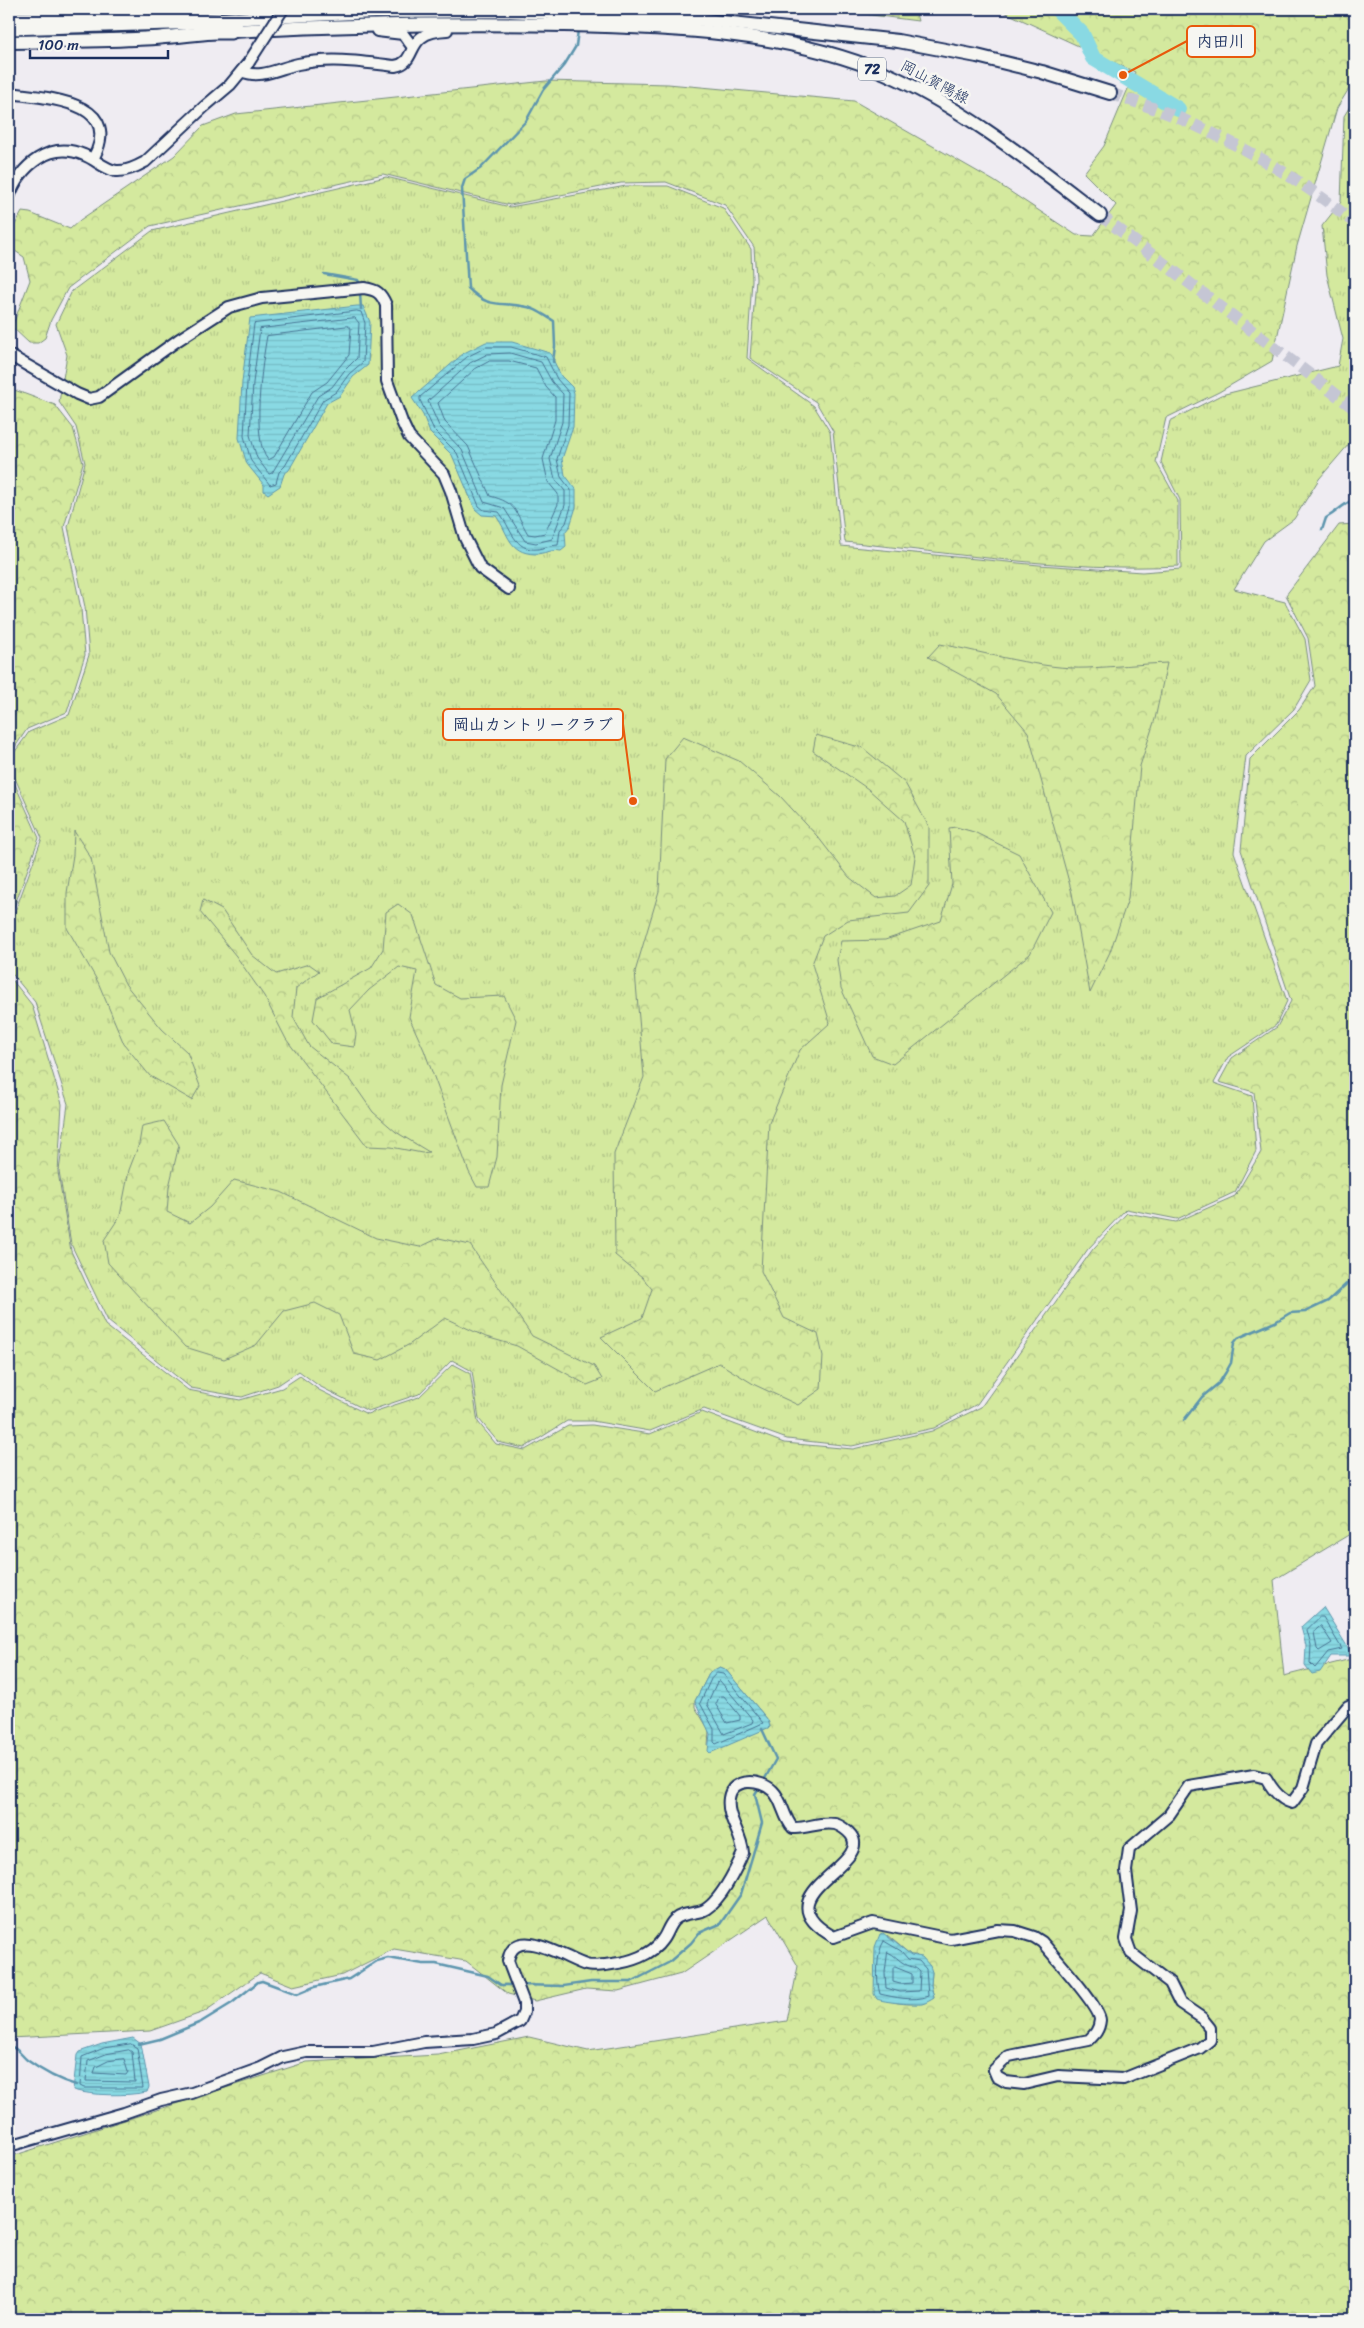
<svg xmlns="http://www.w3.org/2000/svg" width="1364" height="2328" font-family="Sriracha,'Klee One',sans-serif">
	<defs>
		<pattern id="grass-tufts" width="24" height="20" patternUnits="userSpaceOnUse" patternTransform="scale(1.25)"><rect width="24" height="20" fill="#d4e99e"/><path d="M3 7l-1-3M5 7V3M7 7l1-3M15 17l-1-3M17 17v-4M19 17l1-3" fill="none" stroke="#b5c88a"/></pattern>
		<pattern id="forest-crowns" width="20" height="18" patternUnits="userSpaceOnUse" patternTransform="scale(1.25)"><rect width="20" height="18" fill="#d4e99e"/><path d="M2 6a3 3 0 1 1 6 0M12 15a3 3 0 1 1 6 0" fill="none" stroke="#b5c88a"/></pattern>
		<pattern id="water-rules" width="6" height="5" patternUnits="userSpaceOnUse" patternTransform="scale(1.25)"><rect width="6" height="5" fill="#89d9e3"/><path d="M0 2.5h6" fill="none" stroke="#76bbc5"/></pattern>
	</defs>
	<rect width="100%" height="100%" fill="#efecf2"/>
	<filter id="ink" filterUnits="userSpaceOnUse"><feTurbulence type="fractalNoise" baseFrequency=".02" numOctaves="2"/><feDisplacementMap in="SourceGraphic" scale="10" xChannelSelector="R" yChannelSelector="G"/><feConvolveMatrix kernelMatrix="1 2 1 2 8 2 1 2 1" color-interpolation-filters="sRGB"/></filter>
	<g filter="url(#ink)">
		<polygon fill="url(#grass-tufts)" stroke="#788c7e" points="1355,98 1355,437 1319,479 1294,519 1264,541 1234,589 1285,602 1305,639 1311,680 1294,709 1246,756 1234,852 1287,1001 1276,1025 1228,1057 1214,1083 1252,1096 1256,1151 1235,1192 1177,1219 1126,1209 1088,1249 977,1404 934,1428 852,1446 787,1439 704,1409 650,1431 592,1421 567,1421 524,1448 498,1442 479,1419 472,1371 452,1360 419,1394 368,1411 319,1386 299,1371 278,1385 242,1397 191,1388 108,1321 71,1244 59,1171 68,1104 35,1002 9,970 9,928 42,838 9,765 9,760 29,732 69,715 89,655 85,607 68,527 85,463 76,427 59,402 67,355 56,324 72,291 152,231 386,177 510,207 626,186 668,186 723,208 751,249 752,280 747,358 814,406 830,432 841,546 1039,565 1142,572 1181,569 1180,500 1161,462 1170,421 1221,395 1338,366 1343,339 1327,275 1322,226 1341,202 1344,116"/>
		<g fill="url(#forest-crowns)" stroke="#788c7e" fill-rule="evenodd">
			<polygon points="825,9 910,9 915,10 918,21"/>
			<path d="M998 9H1355V79L1337 108 1297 246 1272 361 1219 392 1166 418 1156 462 1178 501V566C1069 572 954 553 845 542L833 431 816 402 750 358 756 279 754 247 725 205 666 182 621 183 510 205 383 174 150 226 68 288 51 320 45 338 38 343H29L12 327 30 280 24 257 9 247 11 232 22 212 30 213 70 229 80 220 174 156 203 126 236 114 546 81 668 84 854 101 994 181 1076 235 1093 236 1116 205 1084 173 1104 146 1135 72Z"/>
			<polygon points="9,388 55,405 73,428 83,463 64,527 81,609 85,655 67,712 27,729 9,756"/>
			<path d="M1355 524V1531L1274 1580 1284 1676 1355 1658V2319H9V2157L307 2062 438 2055 529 2037 588 2051 787 2021 798 1966 768 1915 681 1974 618 1991 586 1989 535 2001 508 1994 466 1961 394 1949 342 1975 293 1986 260 1973 204 2012 150 2031 9 2038V976L32 1005 62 1104 58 1172 71 1251 105 1325 188 1390 240 1400 282 1388 300 1376 319 1390 367 1414 419 1397 453 1364 470 1373 478 1422 496 1444 525 1450 568 1426 592 1425 650 1434 702 1412 784 1443 853 1449 932 1431 981 1407 1093 1249 1127 1213 1176 1222 1235 1196 1261 1152 1254 1092 1219 1082 1232 1058 1277 1027 1291 1001 1241 850 1250 759 1299 710 1315 686 1308 638 1286 595 1339 525ZM720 1667 725 1669 768 1720 770 1727 708 1746 709 1730 695 1707V1701L710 1672ZM887 1935 911 1955H916L932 1972 931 1985 934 1998C919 2006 901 2005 886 2000Z"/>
			<path d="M940 644C984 652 1044 670 1087 668 1113 667 1140 664 1167 663L1155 719 1140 766 1128 899 1110 952 1090 993 1072 893 1028 732 996 694 928 657Z"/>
			<polygon points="816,735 863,748 905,783 929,827 929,886 909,913 848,920 823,936 812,964 830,1023 800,1050 769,1123 761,1271 784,1318 818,1334 823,1356 821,1389 798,1405 755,1385 719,1363 655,1391 601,1337 642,1318 652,1289 642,1277 615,1255 614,1154 644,1077 635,972 659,891 665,759 683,737 739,761 780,796 818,837 849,877 876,898 895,896 911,885 915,857 904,821 868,789 813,751"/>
			<polygon points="9,771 39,838 9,921"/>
			<polygon points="956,827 974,832 1019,854 1051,912 1030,954 893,1064 872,1056 841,988 837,960 841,941 885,940 941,921 952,884 949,828"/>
			<polygon points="74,831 91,858 109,952 126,985 162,1029 187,1052 200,1086 192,1100 150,1076 124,1044 98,982 67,928 67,893 73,855"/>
			<polygon points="203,900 222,910 252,955 276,974 309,964 319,971 296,988 293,1017 309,1046 350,1079 373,1112 396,1132 429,1152 422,1153 391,1147 367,1146 286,1039 264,996 236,956 200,912"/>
			<polygon points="398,904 413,915 436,985 460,998 504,996 516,1020 501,1085 497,1157 489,1187 477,1187 469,1172 424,1050 409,1017 417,971 399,967 369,990 350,1010 356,1034 354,1047 332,1044 313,1020 317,998 371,968 383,949 386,912"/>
			<polygon points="164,1121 179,1145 169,1187 167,1212 190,1223 210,1207 234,1180 281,1192 376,1238 420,1247 439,1238 470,1245 532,1336 594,1366 602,1379 587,1385 517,1346 486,1337 445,1318 410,1344 380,1360 354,1354 339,1315 315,1303 284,1311 256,1345 224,1359 185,1347 108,1263 104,1240 120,1216 129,1170 139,1144 142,1126"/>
		</g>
		<g fill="url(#water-rules)" stroke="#5d95ae">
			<polygon points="357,306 363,306 370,322 368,365 353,377 340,396 327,403 289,470 284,474 280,486 268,494 264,491 264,485 247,464 239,438 242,382 250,318"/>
			<path d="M486 342H512L550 353 561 376 572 387 574 393 573 427 562 459 565 475 576 489V507L570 526 565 532 566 547 561 551C551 549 544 554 535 554 508 553 509 533 496 516L482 515 475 509 452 455 430 433 423 415 412 398 464 353Z"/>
			<polygon points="1323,1607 1353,1656 1331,1656 1320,1672 1312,1674 1305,1665 1306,1646 1301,1627"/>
			<polygon points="720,1667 725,1669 768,1720 770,1727 710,1753 708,1751 710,1734 695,1701 710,1672"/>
			<path d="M883 1933 911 1955 922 1957 930 1966 932 1972 931 1985 934 1998C931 2000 926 2003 922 2004 916 2005 883 2002 877 1999L874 1994 875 1947 880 1934Z"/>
			<path d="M133 2038 141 2044 149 2087 147 2092C128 2096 92 2096 73 2090L77 2055 79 2052 102 2044Z"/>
		</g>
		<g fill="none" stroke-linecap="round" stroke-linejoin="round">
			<g stroke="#477393" stroke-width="1">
				<polygon points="357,311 361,312 365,323 363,362 349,374 336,392 323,400 285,466 279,472 276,483 270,485 251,461 244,436 247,383 254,324"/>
				<polygon points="355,318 359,323 357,358 344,371 332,387 318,396 272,473 269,474 257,458 250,435 253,383 260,329"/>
				<path d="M348 326 351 328 349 355 327 382 312 392 274 457 268 460C251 440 262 363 267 336Z"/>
				<path d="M487 347H511L546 357 557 379 569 393 568 425 557 459 561 477 571 490V507L566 523 560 530 558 545C551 545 544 548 538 549 514 552 511 527 499 512L484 510 479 506 457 453 434 430 420 400V397L467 357Z"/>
				<polygon points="488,354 510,353 541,362 552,382 563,394 562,422 550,459 555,479 565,491 565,505 552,539 536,543 525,541 504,508 484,502 462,450 439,426 428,401 470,363"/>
				<path d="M490 361H509L536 368 546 387 555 397V420L543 459 548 482 558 494V504L545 533 535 535 528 534C514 510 517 503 490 496L468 446 445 422 438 403 475 369Z"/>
				<polygon points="1320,1617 1323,1617 1342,1649 1328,1652 1315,1668 1310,1663 1311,1645 1307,1630"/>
				<polygon points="1321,1626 1332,1643 1319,1651 1317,1649 1314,1632"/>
				<polygon points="717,1673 723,1674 763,1723 716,1744 714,1742 714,1729 700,1703 711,1679"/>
				<polygon points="720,1681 753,1720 752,1723 724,1734 707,1704 717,1682"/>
				<polygon points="720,1696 724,1696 740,1716 740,1720 727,1723 716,1705"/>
				<path d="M884 1941 901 1951 908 1959 919 1961 926 1969 928 1996C915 2002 893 1997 880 1994 876 1981 876 1953 884 1941Z"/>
				<path d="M888 1952C895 1955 899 1961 905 1964 912 1968 915 1966 920 1972L919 1991 900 1992 886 1988 885 1973Z"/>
				<polygon points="895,1967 912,1974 912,1983 900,1984 893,1982 893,1969"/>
				<polygon points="131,2044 137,2048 143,2088 84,2088 80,2086 82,2057 104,2048"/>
				<polygon points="129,2050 132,2052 135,2082 86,2081 88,2061 106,2054"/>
				<polygon points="124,2059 128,2072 126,2075 94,2073 96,2067 108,2061"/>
			</g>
			<g stroke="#5d95ae" stroke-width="2.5">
				<polyline points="324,274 358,280 359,282"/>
				<polyline points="360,293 361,309"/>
				<path d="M553 362 555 346 554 321C544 315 534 307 522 306 497 302 488 308 468 288L462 188 465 179 481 168 526 121 543 90 565 64 576 46 578 30"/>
				<path d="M1322 530 1326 518C1339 511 1341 505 1355 499"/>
				<polyline points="1184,1420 1202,1397 1219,1383 1226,1372 1231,1363 1234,1343 1238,1338 1275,1322 1290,1313 1305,1312 1328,1301 1355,1276"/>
				<polyline points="762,1729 776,1759 763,1782"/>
				<polyline points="520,1985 563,1986 591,1982 631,1982 668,1963 691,1943 699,1933 720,1924 741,1894 753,1854 762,1823 755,1794 760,1786"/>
				<polyline points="139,2044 160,2039 201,2022 232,2003 258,1982 262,1981 297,1994 314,1987 349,1979 377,1961 388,1958 423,1964 436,1964 488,1976 501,1985 514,1985"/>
				<path d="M9 2046C17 2047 21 2055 27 2060 42 2071 58 2080 76 2085"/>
			</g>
			<polyline stroke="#89d9e3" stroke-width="16" points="1057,9 1082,34 1093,58 1178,109"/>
			<g stroke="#c5c6d4" stroke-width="12" stroke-dasharray="12 6" stroke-linecap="butt">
				<path d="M1110 93C1140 104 1171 113 1199 127 1254 152 1308 185 1355 223"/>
				<polyline points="1100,215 1355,409"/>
			</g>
			<defs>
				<g id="minor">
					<polyline points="292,14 308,9"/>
					<polyline points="377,31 403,34 412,46"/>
					<path d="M242 71C260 80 279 68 298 64 331 57 362 62 395 66 420 62 402 32 447 30"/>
					<path d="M9 93C45 98 125 100 93 159"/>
					<path d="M9 197C20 166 50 140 84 155 95 159 104 169 116 171 126 172 136 167 145 162L204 107 230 85 249 62"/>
					<path d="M9 355 77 394 89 399 99 397 178 340 229 307 262 298 364 288C377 290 381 293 386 305L387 381 402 422 409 437 444 474 451 491 465 538 480 568 509 589"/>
					<path d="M9 2146 124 2113 161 2100 192 2093 261 2068 283 2057 306 2052H373L424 2042 473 2039 496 2034 520 2021 524 2012V2003L508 1961C514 1922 567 1960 586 1965 593 1967 605 1965 612 1964 630 1962 652 1955 662 1940 667 1934 668 1926 674 1920 681 1913 692 1914 702 1911 719 1904 736 1869 743 1853 742 1833 726 1818 729 1798 732 1777 761 1779 773 1791 783 1801 783 1817 793 1828 807 1829 820 1821 835 1824 840 1825 848 1831 851 1835 874 1866 757 1895 834 1937L873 1923 951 1939 998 1930 1015 1931 1034 1937 1042 1942C1053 1955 1100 2007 1100 2020 1099 2030 1095 2034 1089 2040L1009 2056 994 2070 997 2077 1006 2082 1024 2084 1058 2076 1123 2079 1200 2048 1210 2040V2028L1202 2018 1180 2003 1170 1983 1131 1953 1126 1939 1131 1911 1126 1871 1129 1849 1169 1815 1189 1786 1254 1775 1266 1778C1272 1789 1280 1800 1292 1803L1303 1788 1316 1744 1348 1706 1355 1707"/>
				</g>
				<g id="major">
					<polyline points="9,18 144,16"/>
					<polyline points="226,19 375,12 507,11 704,20 898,41 977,56 1042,72 1110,93"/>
					<path d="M9 42C51 41 93 41 135 39 167 38 199 33 232 31 342 25 453 23 564 25 669 27 787 31 885 73 964 108 1032 163 1100 215"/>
				</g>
				<g id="highway">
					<polyline points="9,27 235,20"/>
					<polyline points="200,31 231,31"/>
				</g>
			</defs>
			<use href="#minor" stroke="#1b2f5e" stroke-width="14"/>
			<use href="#major" stroke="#1b2f5e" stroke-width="16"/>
			<use href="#highway" stroke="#1b2f5e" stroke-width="19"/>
			<use href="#minor" stroke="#f6f6f2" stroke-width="10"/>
			<use href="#major" stroke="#f6f6f2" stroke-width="12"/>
			<use href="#highway" stroke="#f6f6f2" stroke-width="15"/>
			<defs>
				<polyline id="minor-bridge" points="249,62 283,9"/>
			</defs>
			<use href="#minor-bridge" stroke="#1b2f5e" stroke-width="14" stroke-linecap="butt"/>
			<use href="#minor-bridge" stroke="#f6f6f2" stroke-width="10"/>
		</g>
	</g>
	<g text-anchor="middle" stroke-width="5" stroke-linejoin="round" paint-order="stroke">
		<rect fill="#f6f6f2" stroke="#5d6b8a" stroke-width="1" x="858" y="57.5" width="28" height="23" rx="4"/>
		<g font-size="14" font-weight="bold" fill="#1b2f5e">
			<text x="872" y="74">72</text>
		</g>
		<g font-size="15" fill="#1b2f5e" stroke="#f6f6f2">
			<text transform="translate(935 82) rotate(28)" y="5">岡山賀陽線</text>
		</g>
	</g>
	<path fill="none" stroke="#e8590c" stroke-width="2" d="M1123 75L1187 41M633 801L623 724"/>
	<g fill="#e8590c" stroke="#f6f6f2" stroke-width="2">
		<circle cx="1123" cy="75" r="5"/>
		<circle cx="633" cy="801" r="5"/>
	</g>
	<g fill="#f6f6f2" stroke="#e8590c" stroke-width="2">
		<rect x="1187" y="26" width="68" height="31" rx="5"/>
		<rect x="443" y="709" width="180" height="31" rx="5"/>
	</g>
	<g font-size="16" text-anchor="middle" font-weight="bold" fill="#1b2f5e">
		<text x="1221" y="47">内田川</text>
		<text x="533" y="730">岡山カントリークラブ</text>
	</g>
	<rect width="1364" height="2328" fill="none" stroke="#f6f6f2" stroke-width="30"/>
	<rect x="15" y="15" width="1334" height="2298" fill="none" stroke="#1b2f5e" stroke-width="2" filter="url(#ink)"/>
	<path d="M30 50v8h138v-8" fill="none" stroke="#1b2f5e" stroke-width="2.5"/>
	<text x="38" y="50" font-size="15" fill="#1b2f5e" stroke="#f6f6f2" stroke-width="4" paint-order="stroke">100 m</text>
</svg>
